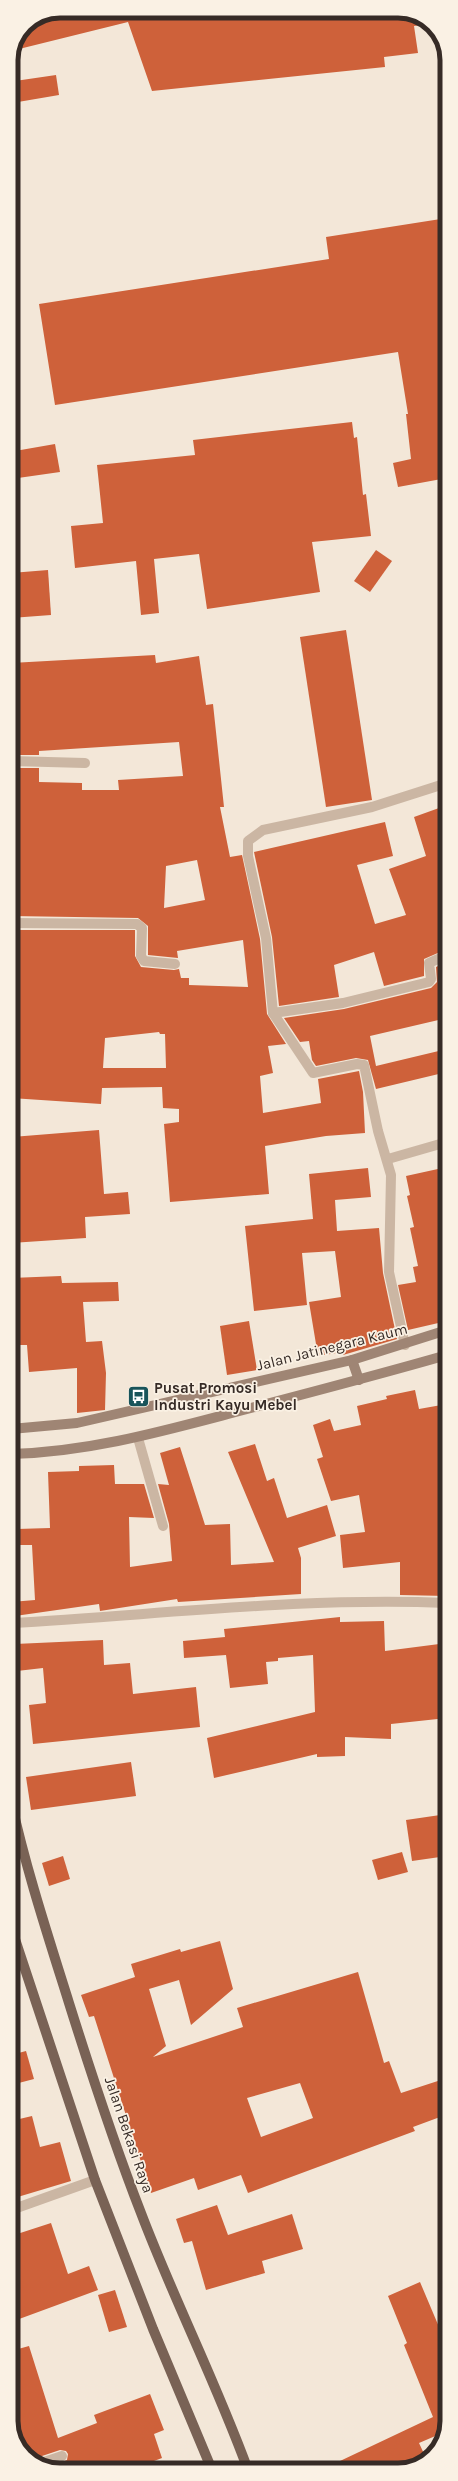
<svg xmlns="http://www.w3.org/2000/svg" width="458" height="2481" font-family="Karla,sans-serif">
	<rect width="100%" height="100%" fill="#f3e7d8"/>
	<g fill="#ce613a" fill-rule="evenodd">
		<polygon points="77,11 377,11 378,15 404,12 430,24 414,26 418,53 384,57 385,67 152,91 128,22 15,50 26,25"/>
		<polygon points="56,75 59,95 18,102 15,81"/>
		<polygon points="447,218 447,478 398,487 393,463 411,459 406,414 408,414 398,352 55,405 39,304 329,259 326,237"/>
		<polygon points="352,422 354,438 357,437 363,495 366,494 371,536 312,542 320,592 207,609 199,554 154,559 159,613 141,615 136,561 75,568 71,526 103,523 97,465 195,455 193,440"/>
		<polygon points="55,444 60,472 18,478 15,451"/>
		<polygon points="376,550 392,561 370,592 354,581"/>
		<polygon points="48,570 51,615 11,618 11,573"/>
		<polygon points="346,630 372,800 326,807 300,637"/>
		<path d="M155 655 156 663 199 656 206 705 213 704 224 807H220L230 857 242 855 260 939 267 1014 286 1044 268 1046 273 1073 260 1076 263 1113 321 1103 318 1079 359 1071 363 1092 365 1133 326 1136 265 1146 269 1194 170 1202 164 1124 179 1122V1109L163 1108 162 1087 102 1088 101 1104 11 1098V930H135V956L141 967 174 970 179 969 181 978H189V985L248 987 243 940 177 951 178 958 148 955V926L138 918 11 916V768H39V782L82 783V790H119L118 780 183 776 179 742 39 751V755H11V663ZM197 860 205 900 164 908 166 866ZM159 1032 160 1034H165L166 1068H103L105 1038Z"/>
		<polygon points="439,808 447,831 447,949 424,959 424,976 384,986 374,952 334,965 339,997 279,1006 272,937 254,852 385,822 393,856 357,865 375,924 406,915 389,869 426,856 414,817"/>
		<polygon points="447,962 447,1018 370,1036 376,1066 447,1049 447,1072 376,1089 368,1060 356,1058 316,1066 312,1060 309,1041 300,1042 284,1018 344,1009 431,988 437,982 436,967"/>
		<polygon points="99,1130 104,1194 128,1192 130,1214 85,1217 86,1238 11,1243 11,1200 17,1199 12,1137"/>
		<polygon points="447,1167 447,1321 408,1330 398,1285 416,1282 413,1267 418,1266 410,1228 414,1227 407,1196 410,1195 406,1176"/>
		<polygon points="368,1168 371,1197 335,1200 337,1231 379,1228 383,1273 397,1339 343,1355 343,1352 318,1356 309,1302 341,1297 335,1251 302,1253 307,1305 254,1311 245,1226 313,1219 309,1174"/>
		<polygon points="61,1276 62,1283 118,1282 119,1301 83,1302 86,1342 102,1341 106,1373 105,1410 77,1413 77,1368 29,1372 27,1345 18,1345 16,1309 11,1309 11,1278"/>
		<polygon points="249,1321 257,1370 227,1375 220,1326"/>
		<polygon points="415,1390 419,1409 447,1404 447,1596 400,1595 400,1562 343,1568 340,1535 365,1532 359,1495 331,1501 317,1459 323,1457 313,1425 330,1419 334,1431 361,1425 357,1406 387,1399 386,1396"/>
		<polygon points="255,1444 267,1481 274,1478 287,1518 327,1505 336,1536 298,1548 301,1558 301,1594 178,1602 177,1599 100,1611 99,1604 15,1616 11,1602 35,1600 32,1545 17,1545 17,1529 50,1528 48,1472 79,1471 79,1466 114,1465 115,1484 144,1484 154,1518 129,1517 130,1567 172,1561 169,1524 158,1484 169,1485 160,1453 180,1447 205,1525 230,1524 231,1565 274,1562 228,1452"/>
		<polygon points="340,1617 340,1622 384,1621 385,1651 447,1643 447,1718 391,1724 391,1739 345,1737 345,1756 317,1757 317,1754 214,1778 207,1738 315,1712 313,1655 278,1658 278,1661 266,1662 268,1684 230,1688 226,1655 184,1658 183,1641 225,1637 224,1629"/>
		<polygon points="103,1640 104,1665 130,1663 133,1694 196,1687 200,1727 33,1744 29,1705 46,1703 43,1668 17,1671 15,1644"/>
		<polygon points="131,1762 136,1796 31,1810 26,1777"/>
		<polygon points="447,1814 447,1856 412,1861 406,1820"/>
		<polygon points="402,1852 408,1872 378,1880 372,1860"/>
		<polygon points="63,1856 70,1879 49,1886 42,1863"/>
		<path d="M220 1941 233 1989 191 2025 179 1980 149 1989 166 2046 153 2057 243 2027 237 2008 358 1972 384 2063 389 2061 401 2093 447 2078V2112L439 2115 440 2117 413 2127 415 2131 248 2193 241 2175 198 2190 194 2178 151 2193 94 2016 89 2017 81 1995 135 1977 131 1964 180 1949 181 1952ZM300 2083 313 2118 261 2137 247 2098Z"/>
		<polygon points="26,2051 34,2079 11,2085 11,2055"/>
		<polygon points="32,2116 40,2147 60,2142 71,2181 11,2199 11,2121"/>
		<polygon points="217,2205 228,2235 292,2214 303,2249 262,2261 265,2273 206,2290 192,2241 184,2243 176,2219"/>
		<polygon points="51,2223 68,2274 89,2266 98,2290 11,2322 11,2236"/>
		<polygon points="420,2282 442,2334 447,2332 447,2421 441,2437 440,2434 419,2443 426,2458 404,2470 321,2470 433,2417 404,2345 407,2343 388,2296"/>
		<polygon points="115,2290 127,2327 109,2332 98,2295"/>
		<polygon points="29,2346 58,2438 97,2423 94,2415 150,2394 164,2430 154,2434 162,2458 130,2470 54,2470 49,2467 67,2460 68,2454 66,2451 60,2450 39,2457 35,2460 26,2456 11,2427 11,2351"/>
	</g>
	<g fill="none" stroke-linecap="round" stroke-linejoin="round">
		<g stroke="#cbb6a3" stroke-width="10">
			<polyline points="11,761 85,763"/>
			<polyline points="11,923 137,924 142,928 141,956 144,961 175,964"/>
			<polyline points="273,1013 343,1003 429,982 431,979 429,963 447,955"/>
			<polyline points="388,1159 447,1142"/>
			<polyline points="405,1345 389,1272 391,1175 378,1131 364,1065 357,1064 313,1073 273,1013 266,938 248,856 248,841 263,830 372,807 444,784 447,793"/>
			<polyline points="138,1438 163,1526"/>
			<path d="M11 1623C157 1615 300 1597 447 1603"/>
			<polyline points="11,2210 95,2180"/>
			<polyline points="41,2463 62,2456"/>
		</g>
		<g stroke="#9f8574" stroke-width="10">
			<polyline points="352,1360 359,1380"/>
			<polyline points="11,1429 77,1423 352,1360 447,1330"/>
			<path d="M11 1454C86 1452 156 1433 228 1414 301 1395 374 1376 447 1355"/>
		</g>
		<g stroke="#796255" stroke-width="10">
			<path d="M11 1801C26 1869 48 1936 69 2003 91 2073 114 2144 141 2213 174 2300 216 2382 248 2470"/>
			<polyline points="11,1927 95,2180 153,2329 212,2470"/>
		</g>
	</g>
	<defs>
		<symbol id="bus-square" viewBox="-11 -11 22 22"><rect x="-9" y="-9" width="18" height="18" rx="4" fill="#18545a" stroke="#faf1e4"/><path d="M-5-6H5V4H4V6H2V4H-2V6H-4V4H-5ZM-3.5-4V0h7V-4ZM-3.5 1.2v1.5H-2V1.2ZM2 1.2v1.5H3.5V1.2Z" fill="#fff"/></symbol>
	</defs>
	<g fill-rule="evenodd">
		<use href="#bus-square" x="126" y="1384" width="25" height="25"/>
	</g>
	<g text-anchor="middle" stroke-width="3.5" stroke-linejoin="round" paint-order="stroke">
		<g font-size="15" fill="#362b26" stroke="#faf1e4">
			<text transform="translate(332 1347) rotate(-14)" y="5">Jalan Jatinegara Kaum</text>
			<text transform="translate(129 2135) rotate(71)" y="5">Jalan Bekasi Raya</text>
		</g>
		<g font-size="15" font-weight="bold" fill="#362b26" stroke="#faf1e4" text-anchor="start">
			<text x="154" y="1393">Pusat Promosi<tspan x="154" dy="17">Industri Kayu Mebel</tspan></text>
		</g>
	</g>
	<path d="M0 0H458V2481H0ZM60 18H398A42 42 0 0 1 440 60V2421A42 42 0 0 1 398 2463H60A42 42 0 0 1 18 2421V60A42 42 0 0 1 60 18Z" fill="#faf1e4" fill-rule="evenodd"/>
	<path fill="none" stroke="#362b26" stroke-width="5" d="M60 18H398A42 42 0 0 1 440 60V2421A42 42 0 0 1 398 2463H60A42 42 0 0 1 18 2421V60A42 42 0 0 1 60 18Z"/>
</svg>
